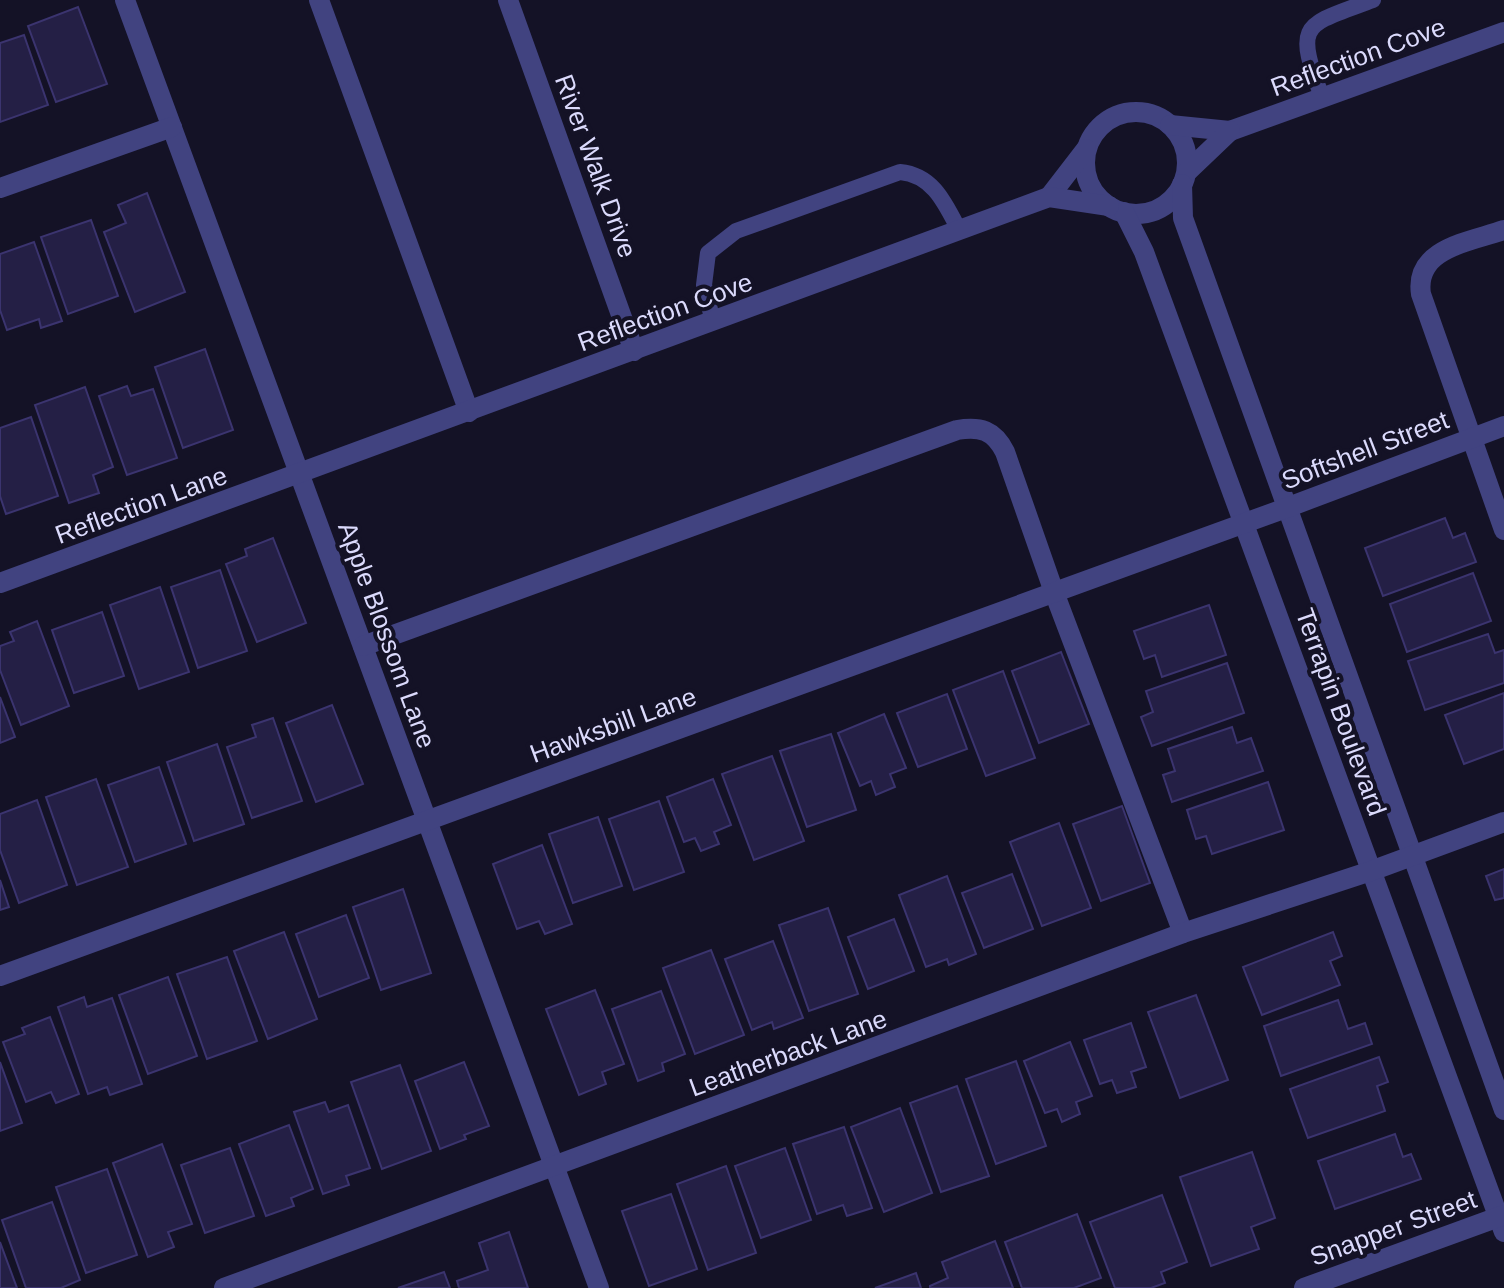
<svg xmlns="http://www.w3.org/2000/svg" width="1504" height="1288" font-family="Arial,sans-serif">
	<rect width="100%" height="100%" fill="#141226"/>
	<g fill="#241f45" stroke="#3b346f" stroke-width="2">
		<polygon points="78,7 107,84 56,102 28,26"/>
		<polygon points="24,35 48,105 0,122 0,43"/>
		<polygon points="147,193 185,292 135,312 104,232 126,223 118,205"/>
		<polygon points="91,220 118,296 68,314 41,237"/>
		<polygon points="34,242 62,321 41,328 39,319 7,330 0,310 0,254"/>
		<polygon points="205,349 233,430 183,448 155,367"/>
		<polygon points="127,386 131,396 153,389 177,458 127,475 99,396"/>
		<polygon points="85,387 113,467 93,475 99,493 69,503 35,405"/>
		<polygon points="31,417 58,496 6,514 0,496 0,428"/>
		<polygon points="1445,518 1453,538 1465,533 1476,562 1383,596 1365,548"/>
		<polygon points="273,538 306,623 257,642 226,564 247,556 245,549"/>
		<polygon points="220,570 247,651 198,668 171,587"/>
		<polygon points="1473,573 1491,621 1407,652 1390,604"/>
		<polygon points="160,587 189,672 139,689 110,605"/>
		<polygon points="1209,605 1226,655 1162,677 1155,655 1144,659 1134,631"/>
		<polygon points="102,612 124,676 74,693 52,630"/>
		<polygon points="37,621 69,706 21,725 0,670 0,646 14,641 10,632"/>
		<polygon points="1488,634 1495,653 1504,650 1504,683 1425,710 1408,661"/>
		<polygon points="1061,652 1089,724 1039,743 1012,671"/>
		<polygon points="1227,663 1244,713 1152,746 1141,717 1153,712 1146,691"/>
		<polygon points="1003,671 1035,758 986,776 953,690"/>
		<polygon points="1504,693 1504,749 1464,764 1445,715"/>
		<polygon points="947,694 967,749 918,767 897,713"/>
		<polygon points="0,697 15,737 0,743"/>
		<polygon points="332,705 363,784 316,802 286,723"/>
		<polygon points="884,714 906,768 890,774 895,787 876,795 871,781 860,786 838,733"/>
		<polygon points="273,718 302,801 252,818 227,747 256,737 252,725"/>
		<polygon points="1232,727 1237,743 1251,738 1263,771 1172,802 1163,775 1175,771 1168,749"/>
		<polygon points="831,734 856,810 807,827 780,751"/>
		<polygon points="217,744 244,824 194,841 167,762"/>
		<polygon points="772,756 804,841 754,860 722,774"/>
		<polygon points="159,767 186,844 135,862 108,785"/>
		<polygon points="96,779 128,867 77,885 46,797"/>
		<polygon points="713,779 731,825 714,832 719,844 701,851 695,838 684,842 667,797"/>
		<polygon points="1268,782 1284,830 1212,854 1206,836 1196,839 1187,810"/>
		<polygon points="37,800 67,885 19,903 0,850 0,814"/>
		<polygon points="659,801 684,872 634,890 609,819"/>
		<polygon points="1122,806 1150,883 1101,901 1073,824"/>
		<polygon points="598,817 622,886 573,903 549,834"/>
		<polygon points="1059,823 1091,908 1042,926 1010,842"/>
		<polygon points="542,845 572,924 545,934 539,921 517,929 493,864"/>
		<polygon points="1504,869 1504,898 1495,900 1486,876"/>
		<polygon points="1012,874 1033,929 984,948 962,893"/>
		<polygon points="947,876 976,954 949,965 947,959 926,967 899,895"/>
		<polygon points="0,880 9,907 0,910"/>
		<polygon points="403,889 431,973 381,990 353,907"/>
		<polygon points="828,908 858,994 809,1011 779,925"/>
		<polygon points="346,915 369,978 319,997 296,934"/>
		<polygon points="894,919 914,971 868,989 848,937"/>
		<polygon points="284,932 317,1019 268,1039 234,951"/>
		<polygon points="1333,932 1342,956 1330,961 1340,985 1262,1015 1243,967"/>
		<polygon points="773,941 803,1018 774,1029 772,1022 752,1030 725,959"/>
		<polygon points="711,950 744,1035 695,1054 663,968"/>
		<polygon points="227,957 257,1041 207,1059 177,974"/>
		<polygon points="168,977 197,1056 148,1074 119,995"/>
		<polygon points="595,990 624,1064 602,1072 606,1084 579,1095 546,1009"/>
		<polygon points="661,991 685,1054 662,1063 664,1071 638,1081 612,1009"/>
		<polygon points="1196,995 1228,1080 1180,1098 1148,1012"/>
		<polygon points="84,997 87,1007 112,998 142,1084 110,1095 107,1087 88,1094 58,1007"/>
		<polygon points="1338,1000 1348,1029 1365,1023 1372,1044 1281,1076 1264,1026"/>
		<polygon points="50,1017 79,1094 56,1103 51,1092 26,1102 3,1042 25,1034 22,1028"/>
		<polygon points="1131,1023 1146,1067 1131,1072 1136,1087 1117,1093 1112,1080 1100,1084 1084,1040"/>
		<polygon points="1070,1042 1092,1096 1076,1102 1080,1114 1062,1122 1057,1109 1045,1113 1024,1061"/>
		<polygon points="1379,1057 1388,1082 1377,1086 1385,1111 1308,1138 1290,1089"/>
		<polygon points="1016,1061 1046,1146 996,1164 966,1079"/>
		<polygon points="0,1062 22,1123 0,1131"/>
		<polygon points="464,1062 489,1126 464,1135 466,1139 440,1149 415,1081"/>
		<polygon points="400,1065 431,1151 382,1169 351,1082"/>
		<polygon points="957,1086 989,1176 941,1192 910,1103"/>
		<polygon points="325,1102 329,1112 348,1105 370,1168 346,1176 349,1185 323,1194 294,1112"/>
		<polygon points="900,1108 932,1193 884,1212 851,1127"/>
		<polygon points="289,1125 313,1189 291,1198 294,1206 266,1216 239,1144"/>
		<polygon points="844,1127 872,1208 847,1216 843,1205 817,1214 793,1144"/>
		<polygon points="1395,1134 1403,1157 1411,1154 1421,1179 1335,1209 1318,1161"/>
		<polygon points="162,1144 192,1224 168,1232 174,1247 148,1257 113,1163"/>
		<polygon points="230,1148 254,1216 205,1233 181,1165"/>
		<polygon points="785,1148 811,1220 761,1238 735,1166"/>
		<polygon points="1252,1152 1275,1218 1251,1227 1259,1249 1211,1266 1180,1177"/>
		<polygon points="726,1166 756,1253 708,1270 677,1184"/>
		<polygon points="107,1169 137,1255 86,1273 56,1187"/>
		<polygon points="671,1194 697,1269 649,1286 622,1211"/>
		<polygon points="1162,1195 1187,1262 1161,1272 1165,1283 1151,1288 1115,1288 1090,1222"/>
		<polygon points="52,1202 80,1280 61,1288 26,1288 2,1220"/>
		<polygon points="1077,1214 1101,1278 1074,1288 1022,1288 1005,1242"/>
		<polygon points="509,1232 528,1288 459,1288 457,1281 488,1270 479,1243"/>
		<polygon points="995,1241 1013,1288 930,1288 930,1286 948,1278 942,1262"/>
		<polygon points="0,1242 17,1288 0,1288"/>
		<polygon points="444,1272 450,1288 398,1288"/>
		<polygon points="916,1273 921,1288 875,1288"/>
	</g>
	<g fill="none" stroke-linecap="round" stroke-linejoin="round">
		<g stroke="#414380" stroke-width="16">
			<path d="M1322 97C1294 22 1303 26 1373 0"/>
			<path d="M713 322 704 285 708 253 736 231 900 172C933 175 945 203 959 230"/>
		</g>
		<g stroke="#414380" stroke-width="20">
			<polyline points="125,0 599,1288"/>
			<polyline points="319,0 469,412"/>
			<polyline points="508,0 634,351"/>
			<circle cx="1136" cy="163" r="51"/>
			<polyline points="1170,125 1230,131 1504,32"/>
			<polyline points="1187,172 1230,131"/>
			<polyline points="1182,184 1183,218 1504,1110"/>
			<polyline points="0,188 172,127"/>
			<polyline points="1049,197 1086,149"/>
			<polyline points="1124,212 1144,252 1504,1232"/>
			<path d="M1504 230C1470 242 1414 248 1421 294L1504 530"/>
			<polyline points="0,583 1049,197 1109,206"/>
			<path d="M363 646 957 430C980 426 994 430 1005 452L1054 592 1183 933"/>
			<polyline points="0,976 1286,508 1504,426"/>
			<polyline points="224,1288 1183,933 1371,871 1504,822"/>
			<polyline points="1304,1288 1504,1215"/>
		</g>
	</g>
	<g text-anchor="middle" stroke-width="8" stroke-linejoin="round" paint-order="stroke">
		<g font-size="26" fill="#dbdafc" stroke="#141226">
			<text transform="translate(1358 57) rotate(-20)" y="9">Reflection Cove</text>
			<text transform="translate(596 166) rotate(70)" y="9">River Walk Drive</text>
			<text transform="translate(665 312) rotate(-20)" y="9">Reflection Cove</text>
			<text transform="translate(1365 450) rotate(-21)" y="9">Softshell Street</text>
			<text transform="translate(141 505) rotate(-20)" y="9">Reflection Lane</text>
			<text transform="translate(387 635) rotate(70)" y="9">Apple Blossom Lane</text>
			<text transform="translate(1341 712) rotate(70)" y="9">Terrapin Boulevard</text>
			<text transform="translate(613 725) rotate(-20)" y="9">Hawksbill Lane</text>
			<text transform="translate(788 1053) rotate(-20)" y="9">Leatherback Lane</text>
			<text transform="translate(1393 1228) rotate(-20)" y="9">Snapper Street</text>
		</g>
	</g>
</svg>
